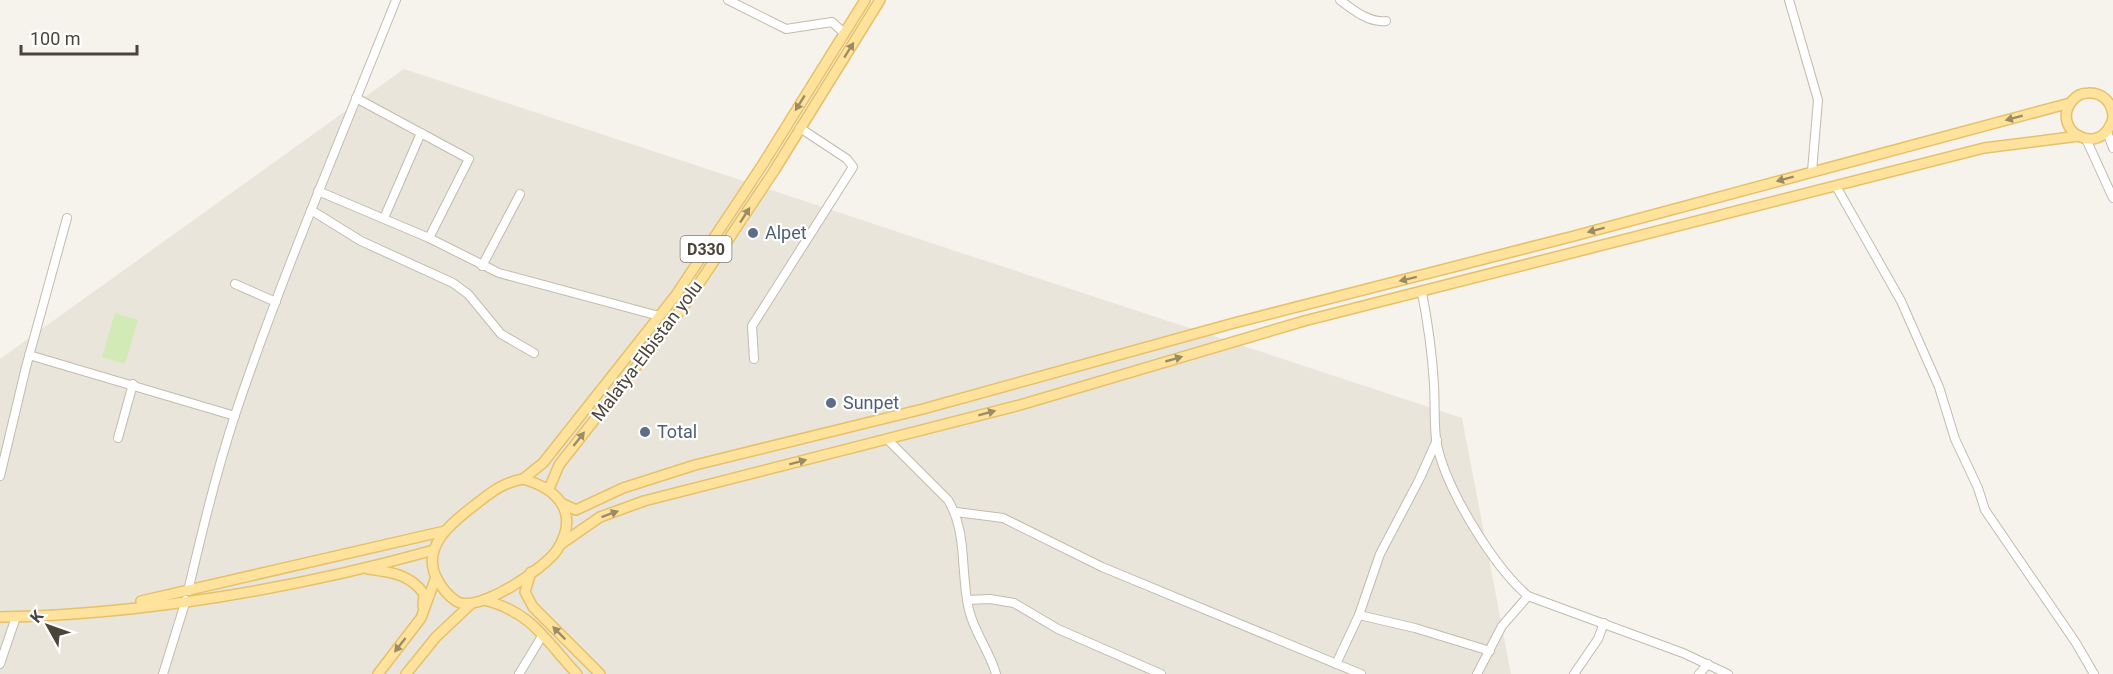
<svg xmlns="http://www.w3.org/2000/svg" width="2113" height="674" font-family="Roboto,sans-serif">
	<rect width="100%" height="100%" fill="#f6f3ec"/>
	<polygon fill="#eae5da" points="404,69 1462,418 1511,674 0,674 0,359"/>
	<polygon fill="#d2eab5" points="115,313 138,320 125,364 102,357"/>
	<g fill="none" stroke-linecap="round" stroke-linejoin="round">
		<defs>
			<g id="minor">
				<polyline points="728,0 786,29 832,22 844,33"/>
				<path d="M1340 0C1353 10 1369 23 1386 21"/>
				<polyline points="1789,0 1818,100 1812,171"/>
				<polyline points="356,98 469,159 429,238"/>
				<polyline points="2107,132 2113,148"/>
				<polyline points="2086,139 2113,198"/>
				<polyline points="1837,188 1901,301 1939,387 1955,439 1978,488 1985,510 2076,643 2094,674"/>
				<polyline points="318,191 429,238 499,273 659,316"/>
				<polyline points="311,210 361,241 453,283 468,294 501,334 534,353"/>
				<polyline points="384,218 421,133"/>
				<polyline points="482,266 520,194"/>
				<polyline points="235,284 276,302"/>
				<path d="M1422 293C1428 323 1432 353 1434 384 1435 402 1434 421 1436 439 1443 485 1493 566 1528 596L1683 653 1728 674"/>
				<polyline points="29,355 235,416"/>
				<polyline points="754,359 752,326 853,167 847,159 800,128"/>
				<polyline points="118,438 133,384"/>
				<path d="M887 439 948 500C968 533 960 573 969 610 974 632 990 652 996 674"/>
				<polyline points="0,476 26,367 67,218"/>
				<polyline points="956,512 1003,518 1102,567 1361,674"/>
				<path d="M188 591C202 532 216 473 235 415 282 275 341 138 396 0"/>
				<polyline points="967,600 990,599 1014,603 1058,629 1161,674"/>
				<polyline points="1359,615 1415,628 1490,651"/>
				<polyline points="0,664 16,617"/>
				<polyline points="1336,664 1359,615 1380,554 1419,480 1437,440"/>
				<polyline points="163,674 186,600"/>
				<polyline points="519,674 542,636"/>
				<polyline points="1477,674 1502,626 1528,596"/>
				<polyline points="1574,674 1598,639 1604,623"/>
				<polyline points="1699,674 1708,664"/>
			</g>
			<g id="major">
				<path d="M2113 116C2112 102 2102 92 2088 93 2082 93 2076 96 2072 101 2049 131 2102 160 2113 118"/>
				<polyline points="523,479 543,463 676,295 763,164 865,0"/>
				<path d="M523 479C559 489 580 514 557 550 545 568 477 615 456 601 447 595 441 587 436 577 421 545 454 521 476 504 493 491 502 483 523 479Z"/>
				<polyline points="549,489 559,465 686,303 774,171 880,0"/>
				<polyline points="561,503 576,510 623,488 695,465 923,409 1234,323 1574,236 2070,103"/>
				<polyline points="561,544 600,517 644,501 1020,405 1304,321 1984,148 2079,136"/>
				<path d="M368 569C391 572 410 574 424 594L423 606"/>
				<polyline points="531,572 525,592 533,607 600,674"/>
				<path d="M484 600C532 612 545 640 577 674"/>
				<polyline points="141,601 445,531"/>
				<path d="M0 617C141 615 298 588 434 550"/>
				<polyline points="378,674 421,618 436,577"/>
				<polyline points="406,674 436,637 471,604"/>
			</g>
		</defs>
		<use href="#minor" stroke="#c2bbae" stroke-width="10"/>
		<use href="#major" stroke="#e6c16a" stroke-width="12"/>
		<use href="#minor" stroke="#fff" stroke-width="8"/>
		<use href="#major" stroke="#ffe39c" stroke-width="9"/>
	</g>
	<defs><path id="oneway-solid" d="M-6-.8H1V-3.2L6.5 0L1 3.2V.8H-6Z" transform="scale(1.5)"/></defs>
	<g fill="#9c8c66">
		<use href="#oneway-solid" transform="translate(849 50) rotate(-58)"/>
		<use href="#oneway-solid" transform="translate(800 103) rotate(122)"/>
		<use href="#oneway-solid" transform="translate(2014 118) rotate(165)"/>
		<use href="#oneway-solid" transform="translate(1785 179) rotate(165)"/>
		<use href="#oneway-solid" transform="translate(745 215) rotate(-57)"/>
		<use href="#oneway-solid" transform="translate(1596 230) rotate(165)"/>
		<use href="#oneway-solid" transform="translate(1408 279) rotate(166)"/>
		<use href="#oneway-solid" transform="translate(1174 359) rotate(-16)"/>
		<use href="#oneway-solid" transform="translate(987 413) rotate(-15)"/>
		<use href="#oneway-solid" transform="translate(579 439) rotate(-52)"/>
		<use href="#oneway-solid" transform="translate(798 462) rotate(-15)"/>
		<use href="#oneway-solid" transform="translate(610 514) rotate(-20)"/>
		<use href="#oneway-solid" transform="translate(559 633) rotate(-135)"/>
		<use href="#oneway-solid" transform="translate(400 645) rotate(128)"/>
	</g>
	<g fill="#5c6f8a" stroke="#fff" stroke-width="2">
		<circle cx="753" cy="233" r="6"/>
		<circle cx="831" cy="403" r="6"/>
		<circle cx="645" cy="432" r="6"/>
	</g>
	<g text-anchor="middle" stroke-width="4.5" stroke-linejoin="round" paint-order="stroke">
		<rect fill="#fff" stroke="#817c74" stroke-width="1.5" x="680.5" y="236" width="51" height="26" rx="4.5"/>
		<g font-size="16" font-weight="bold" fill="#4b4439">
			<text x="706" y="255">D330</text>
		</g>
		<g font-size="18" fill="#4e5e75" stroke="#fff" text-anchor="start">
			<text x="765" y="239">Alpet</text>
			<text x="843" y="409">Sunpet</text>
			<text x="657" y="438">Total</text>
		</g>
		<g font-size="18" fill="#4b4439" stroke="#fff">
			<text transform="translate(647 351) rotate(-53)" y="6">Malatya-Elbistan yolu</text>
		</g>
	</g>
	<g transform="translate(48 626) rotate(310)" stroke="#ffffff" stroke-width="4.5" paint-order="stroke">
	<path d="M0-4.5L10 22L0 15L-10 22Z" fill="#4b4439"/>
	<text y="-9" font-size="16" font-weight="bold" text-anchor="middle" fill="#4b4439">K</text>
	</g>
	<path d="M21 45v9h116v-9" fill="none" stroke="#4b4439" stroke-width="3"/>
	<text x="30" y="45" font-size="18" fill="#4b4439" stroke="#ffffff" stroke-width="4.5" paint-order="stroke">100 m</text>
</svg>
